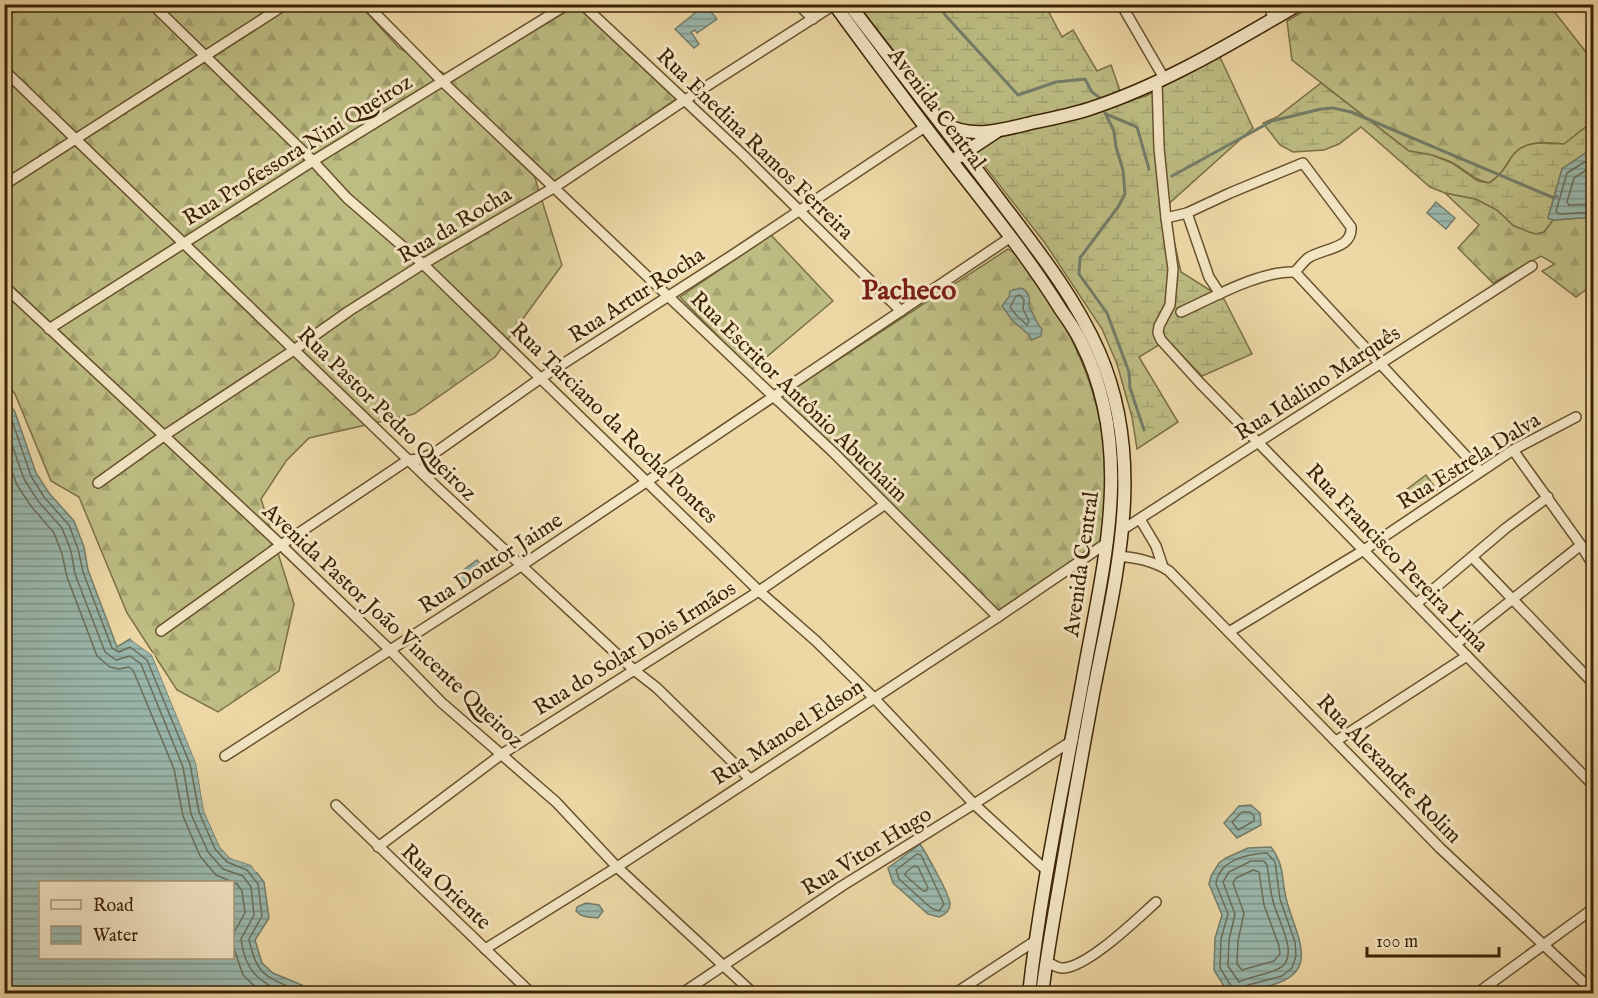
<svg xmlns="http://www.w3.org/2000/svg" width="1598" height="998" font-family="'IM FELL English',serif">
	<defs>
		<pattern id="forest-firs" width="22" height="20" patternUnits="userSpaceOnUse" patternTransform="scale(1.5)"><rect width="22" height="20" fill="#bdbd83"/><path d="M5 1l3.5 6h-7zM16 11l3.5 6h-7z" fill="#a3a270"/></pattern>
		<pattern id="wetland-marsh" width="20" height="14" patternUnits="userSpaceOnUse" patternTransform="scale(1.5)"><rect width="20" height="14" fill="#bdbd83"/><path d="M1 5h8M5 5V1M11 12h8M15 12V8" fill="none" stroke="#a3a270"/></pattern>
		<pattern id="water-rules" width="6" height="5" patternUnits="userSpaceOnUse" patternTransform="scale(1.5)"><rect width="6" height="5" fill="#9ab8ad"/><path d="M0 2.5h6" fill="none" stroke="#7f958b"/></pattern>
	</defs>
	<rect width="100%" height="100%" fill="#ecd7a5"/>
	<filter id="stains"><feTurbulence type="fractalNoise" baseFrequency=".00333" numOctaves="4"/><feColorMatrix values="0 0 0 0 .2 0 0 0 0 .09 0 0 0 0 .02 0 0 0 .5 -.17"/></filter>
	<radialGradient id="worn" r=".72"><stop offset=".6" stop-color="#630" stop-opacity="0"/><stop offset="1" stop-color="#630" stop-opacity=".3"/></radialGradient>
	<g fill="url(#forest-firs)" stroke="#7c7044" stroke-width="1.5">
		<polygon points="4,5 360,5 399,48 454,79 577,5 676,99 555,183 531,165 562,265 495,357 414,414 309,438 286,461 261,499 294,604 279,671 218,712 177,690 127,613 79,497 51,481 15,394 5,382"/>
		<path d="M1314 5H1549L1593 61V127L1587 126 1565 144C1545 143 1523 139 1511 158 1504 169 1500 176 1489 183 1473 180 1465 169 1451 162 1438 156 1423 153 1409 151L1292 60 1287 21Z"/>
		<polygon points="1445,193 1476,199 1497,210 1514,226 1544,232 1553,220 1593,217 1593,295 1587,289 1576,297 1542,271 1555,264 1541,256 1493,283 1458,248 1479,225"/>
		<polygon points="771,235 833,301 751,370 680,297"/>
		<path d="M1008 249 1017 255C1060 315 1088 356 1102 431 1104 441 1107 452 1108 463 1110 486 1104 517 1102 541L997 612 776 400Z"/>
	</g>
	<g fill="url(#wetland-marsh)" stroke="#7c7044" stroke-width="1.5">
		<polygon points="858,5 1045,5 1062,37 1073,30 1097,71 1111,65 1124,102 1146,96 1219,55 1253,128 1163,209 1170,223 1181,272 1224,299 1252,354 1202,376 1167,340 1139,357 1178,422 1137,449 1132,417 1117,364 1102,329 1045,243"/>
		<path d="M1321 83 1409 151 1432 155 1452 163 1478 181 1489 183C1500 176 1504 169 1511 158 1523 139 1545 143 1564 144L1587 126 1593 127V148L1562 169 1548 218 1553 220 1544 232 1536 234 1529 232 1514 226 1497 210 1476 199 1445 193 1430 187 1361 127 1339 144 1324 150 1293 152 1280 145 1263 123 1277 117Z"/>
	</g>
	<polygon fill="#bdbd83" stroke="#7c7044" stroke-width="1.5" points="1426,475 1437,490 1416,505 1406,490"/>
	<g fill="url(#water-rules)" stroke="#747d69" stroke-width="1.5" fill-rule="evenodd">
		<polygon points="705,5 717,19 697,33 695,30 691,32 699,44 694,48 675,29"/>
		<polygon points="1593,148 1593,217 1553,220 1548,218 1562,169"/>
		<polygon points="1436,202 1455,218 1446,229 1427,213"/>
		<path d="M1021 288C1030 292 1030 299 1029 307 1035 315 1035 322 1042 329L1041 336 1031 340 1030 336 1012 320 1002 306 1009 297 1010 291Z"/>
		<path d="M4 395 15 412 36 473 49 493 74 521 84 547 88 570 117 647 130 639 152 655 196 763 204 811 220 847 230 858 251 865 264 882 269 918 255 940 262 963 273 973 302 985 306 993H5ZM40 882H232V958H40Z"/>
		<polygon points="477,560 485,571 465,585 458,574"/>
		<polygon points="1251,805 1260,813 1261,825 1237,838 1224,823 1239,806"/>
		<path d="M920 844C926 853 950 895 950 904 950 911 944 915 939 917L928 914 893 883 888 868Z"/>
		<path d="M1271 847C1285 866 1281 877 1286 898 1294 933 1323 971 1272 985 1256 989 1243 995 1227 991L1214 970 1215 938 1222 915 1209 884 1211 876 1219 863 1226 858 1248 848Z"/>
		<path d="M586 903 599 905 603 911 598 918C590 917 582 918 576 911L577 907Z"/>
	</g>
	<polygon fill="#ecd7a5" points="130,639 136,640 154,654 199,762 207,810 223,845 232,855 253,863 259,870 256,872 251,865 230,858 220,847 204,811 196,763 152,655"/>
	<g fill="none" stroke-linecap="round" stroke-linejoin="round">
		<g stroke="#6a6e58" stroke-width="1.5">
			<polyline points="1594,156 1567,173 1556,211 1559,214 1594,212"/>
			<polyline points="1594,165 1574,178 1567,202 1569,205 1594,204"/>
			<polygon points="1020,295 1024,300 1023,309 1029,321 1027,325 1017,316 1010,307 1016,296"/>
			<path d="M4 406 10 415 31 476 44 497 69 525 78 549 83 572 112 648 119 652 130 647 147 660 190 764 199 812 215 849 227 862 247 870 258 884 262 916 249 939C256 975 266 977 297 990L299 994"/>
			<path d="M4 422 24 479 38 501 62 528 71 551 75 574 105 652 116 660 130 656 141 664 183 767 191 814 208 852 223 869 243 876 251 887 254 915 241 939C245 971 258 981 286 994"/>
			<polyline points="4,450 17,485 31,506 54,533 62,554 67,577 97,656 110,667 119,669 129,667 133,670 174,769 183,816 200,856 216,875 237,884 242,891 245,913 232,936"/>
			<polygon points="1242,812 1250,812 1254,816 1254,821 1238,830 1232,822"/>
			<polygon points="917,854 921,855 944,904 939,911 931,908 899,879 896,870"/>
			<path d="M1251 861H1264L1267 865C1269 877 1270 890 1273 901 1277 919 1302 958 1278 969 1266 975 1251 976 1239 982L1228 966 1229 940 1235 914 1223 882 1229 872Z"/>
			<polygon points="914,866 918,867 928,888 926,891 923,891 905,875 906,872"/>
			<polygon points="1253,870 1259,872 1264,905 1279,946 1280,954 1274,961 1242,970 1237,964 1238,941 1244,913 1233,883 1236,878"/>
			<polyline points="232,943 243,975 263,994"/>
			<path d="M1233 994V989L1220 968 1221 939 1228 914 1216 884C1219 860 1247 854 1267 853L1275 862 1280 899 1295 942 1296 956 1292 968 1282 976 1248 985 1245 989 1244 994"/>
		</g>
		<g stroke="#747d69" stroke-width="3">
			<polyline points="938,4 946,16 1018,95 1056,82 1085,79 1092,92 1100,98"/>
			<polyline points="1105,113 1114,131 1116,147 1123,170 1125,194 1118,207 1080,258 1079,274 1107,313 1129,372 1130,388 1144,430"/>
			<polyline points="1106,114 1137,127 1149,169"/>
			<polyline points="1172,176 1272,121 1321,109 1333,108 1351,112 1554,198 1557,196"/>
		</g>
		<defs>
			<g id="street">
				<polyline points="152,4 313,161 347,198 423,264 759,591 816,641 874,698 974,804 1047,871"/>
				<polyline points="366,4 443,82 773,396 832,451 998,617"/>
				<polyline points="582,4 742,154 901,311"/>
				<polyline points="798,4 813,19"/>
				<polyline points="1121,4 1164,78"/>
				<polyline points="1269,4 1273,19"/>
				<polyline points="4,12 17,4"/>
				<polyline points="4,70 427,478 634,670 657,688 749,778"/>
				<polyline points="1157,82 1159,148 1166,218 1173,269 1170,305 1159,326 1158,333 1161,340 1200,383 1594,786"/>
				<polyline points="4,185 286,4"/>
				<polyline points="1187,213 1209,277 1220,294"/>
				<path d="M1166 218 1187 213 1230 193 1303 163 1351 227C1353 249 1323 248 1308 258 1303 262 1299 268 1295 272"/>
				<polyline points="1295,272 1480,471"/>
				<polyline points="4,286 281,545 390,650 441,702 556,802 617,867 754,994"/>
				<path d="M1181 312C1212 298 1261 270 1295 272"/>
				<polyline points="49,329 313,161 568,4"/>
				<polyline points="1513,450 1581,545 1594,567"/>
				<polyline points="98,483 165,435 294,350 349,311 423,264 555,187 685,100 834,5"/>
				<polyline points="1140,519 1156,546 1163,567"/>
				<polyline points="1122,530 1532,266"/>
				<path d="M1119 556C1137 558 1154 561 1169 571L1440 848 1594 992"/>
				<polyline points="1473,558 1594,684"/>
				<polyline points="1416,604 1506,528 1548,497"/>
				<polyline points="161,631 281,545 408,460 420,459 436,452 541,378 731,256 925,127"/>
				<polyline points="1229,632 1364,550 1513,450 1576,417"/>
				<polyline points="1456,644 1581,545"/>
				<polyline points="1336,741 1467,656"/>
				<polyline points="225,756 521,566 1011,237"/>
				<polyline points="336,805 532,994"/>
				<polyline points="378,847 502,754 759,591 884,505"/>
				<polyline points="485,949 617,867 998,617 1108,542"/>
				<path d="M1047 962C1052 964 1058 969 1064 968 1089 966 1137 919 1156 902"/>
				<polyline points="681,994 842,886 974,804 1073,740"/>
				<polyline points="954,994 1035,941"/>
				<polyline points="1476,994 1594,908"/>
			</g>
			<g id="secondary">
				<path d="M834 4C878 64 922 124 968 182 1001 224 1033 265 1061 310 1068 320 1076 331 1081 342 1135 448 1104 562 1084 672 1065 779 1041 885 1029 994"/>
				<path d="M849 4C898 69 949 133 998 198 1035 247 1074 295 1099 352 1148 465 1115 579 1093 694 1082 754 1071 815 1061 875 1054 915 1047 954 1042 994"/>
				<path d="M942 123C972 139 999 131 1031 123 1050 119 1070 115 1089 109 1163 85 1232 43 1299 4"/>
				<polyline points="958,157 996,132"/>
			</g>
		</defs>
		<use href="#street" stroke="#67512c" stroke-width="12"/>
		<use href="#secondary" stroke="#3b2404" stroke-width="15"/>
		<use href="#street" stroke="#f3e5c4" stroke-width="9"/>
		<use href="#secondary" stroke="#f3e5c4" stroke-width="12"/>
	</g>
	<g text-anchor="middle" stroke-width="6" stroke-linejoin="round" paint-order="stroke">
		<g font-size="22" fill="#3b2404" stroke="#f3e5c4">
			<text transform="translate(938 108) rotate(53)" y="8">Avenida Central</text>
			<text transform="translate(756 143) rotate(44)" y="8">Rua Enedina Ramos Ferreira</text>
			<text transform="translate(297 149) rotate(-32)" y="8">Rua Professora Nini Queiroz</text>
			<text transform="translate(454 224) rotate(-31)" y="8">Rua da Rocha</text>
			<text transform="translate(636 294) rotate(-33)" y="8">Rua Artur Rocha</text>
			<text transform="translate(1317 382) rotate(-33)" y="8">Rua Idalino Marquês</text>
			<text transform="translate(800 396) rotate(44)" y="8">Rua Escritor Antônio Abuchaim</text>
			<text transform="translate(388 413) rotate(44)" y="8">Rua Pastor Pedro Queiroz</text>
			<text transform="translate(615 422) rotate(44)" y="8">Rua Tarciano da Rocha Pontes</text>
			<text transform="translate(1468 460) rotate(-32)" y="8">Rua Estrela Dalva</text>
			<text transform="translate(1398 557) rotate(46)" y="8">Rua Francisco Pereira Lima</text>
			<text transform="translate(490 562) rotate(-33)" y="8">Rua Doutor Jaime</text>
			<text transform="translate(1080 564) rotate(-82)" y="8">Avenida Central</text>
			<text transform="translate(394 625) rotate(43)" y="8">Avenida Pastor João Vincente Queiroz</text>
			<text transform="translate(634 647) rotate(-32)" y="8">Rua do Solar Dois Irmãos</text>
			<text transform="translate(787 731) rotate(-33)" y="8">Rua Manoel Edson</text>
			<text transform="translate(1390 768) rotate(46)" y="8">Rua Alexandre Rolim</text>
			<text transform="translate(866 850) rotate(-32)" y="8">Rua Vitor Hugo</text>
			<text transform="translate(447 886) rotate(43)" y="8">Rua Oriente</text>
		</g>
		<g font-size="28" font-weight="bold" fill="#7a1f14" stroke="#f3e5c4">
			<text x="909" y="299">Pacheco</text>
		</g>
	</g>
	<rect width="1598" height="998" fill="none" stroke="#ecd7a5" stroke-width="24"/>
	<rect x="6" y="6" width="1586" height="986" fill="none" stroke="#3b2404" stroke-width="3"/>
	<rect x="12" y="12" width="1574" height="974" fill="none" stroke="#3b2404" stroke-width="1.5"/>
	<rect x="39" y="881" width="195" height="78" fill="#f3e5c4" stroke="#a99877" stroke-width="1.5"/>
	<rect x="51" y="900" width="30" height="9" fill="#f3e5c4" stroke="#a99877" stroke-width="1.5"/>
	<text x="93" y="911" font-size="18" fill="#3b2404">Road</text>
	<rect x="51" y="926" width="30" height="18" fill="url(#water-rules)" stroke="#a99877" stroke-width="1.5"/>
	<text x="93" y="941" font-size="18" fill="#3b2404">Water</text>
	<path d="M1367 947v9h132v-9" fill="none" stroke="#3b2404" stroke-width="3"/>
	<text x="1376" y="947" font-size="18" fill="#3b2404" stroke="#f3e5c4" stroke-width="4.5" paint-order="stroke">100 m</text>
	<rect width="100%" height="100%" filter="url(#stains)"/>
	<rect width="100%" height="100%" fill="url(#worn)"/>
</svg>
